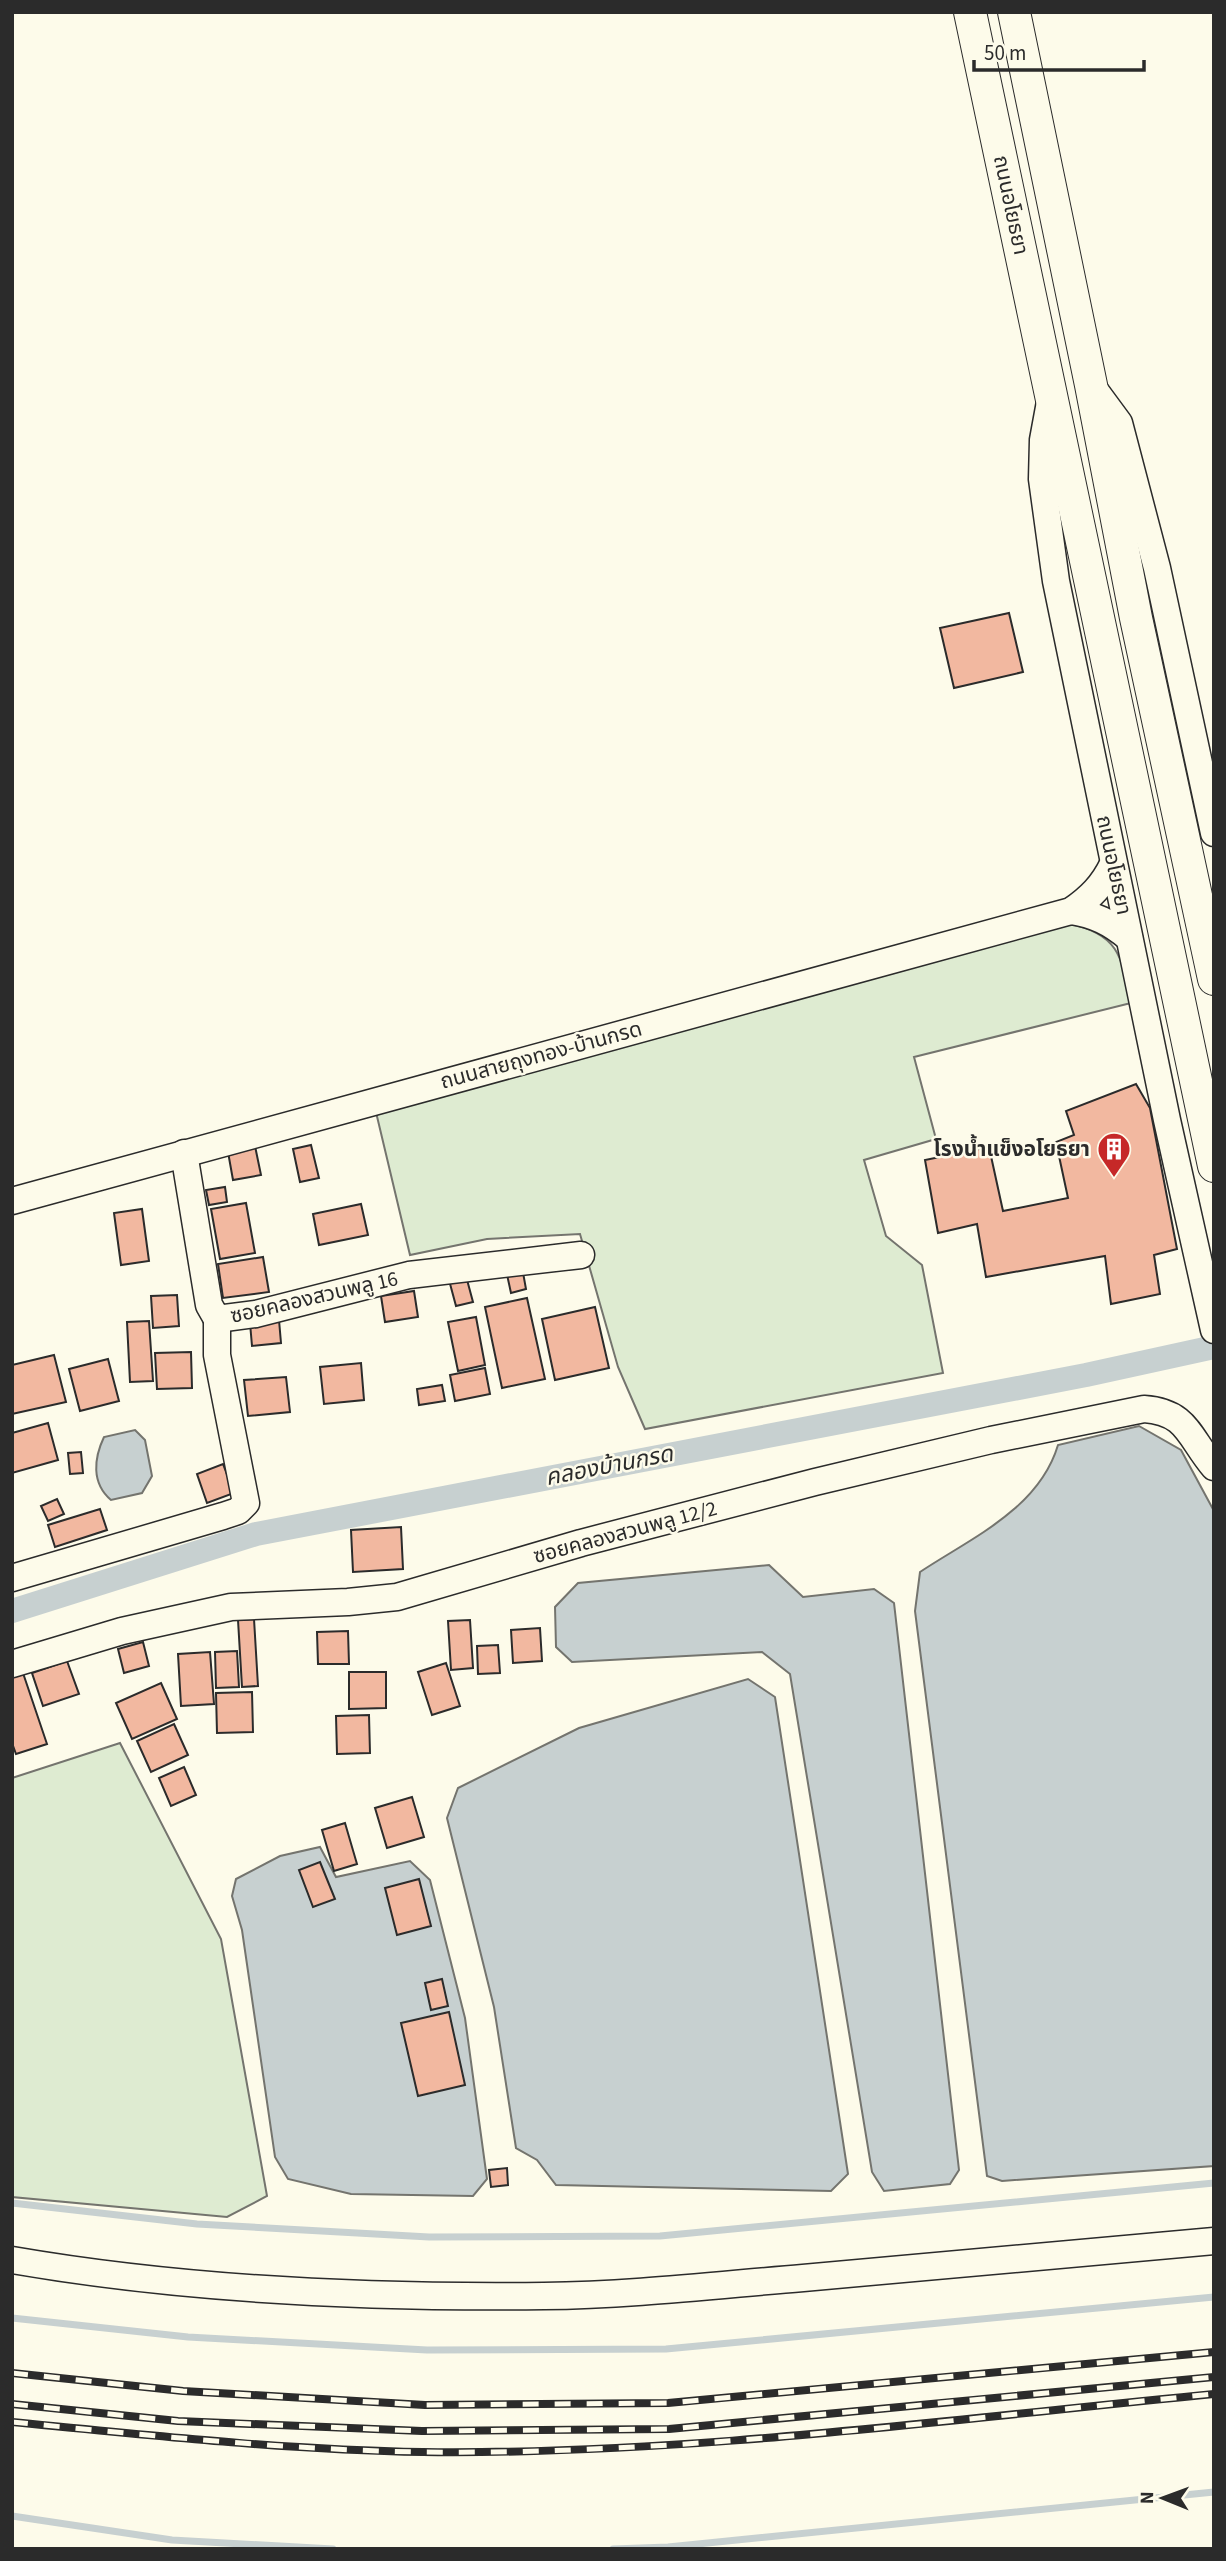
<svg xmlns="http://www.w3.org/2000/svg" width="1226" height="2561" font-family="'Source Sans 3','Noto Sans Thai',sans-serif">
	<rect width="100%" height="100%" fill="#fdfbea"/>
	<g fill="#deebd1" stroke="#74746e" stroke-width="2">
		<path d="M1070 924C1120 934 1122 959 1131 1003L914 1057 936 1139 864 1160 886 1236 922 1265 943 1373 645 1429 618 1367 580 1234 487 1239 410 1255 375 1108Z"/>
		<polygon points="120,1743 221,1939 267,2196 227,2217 12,2197 12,1778"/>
	</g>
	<g fill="#c7d0d0" stroke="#74746e" stroke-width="2">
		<path d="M1139 1426 1181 1450 1214 1511V2166L1002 2181 987 2176 915 1611 920 1572C971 1538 1039 1509 1058 1445Z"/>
		<path d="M135 1430 145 1440 152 1476 142 1493 111 1500C91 1483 94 1458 104 1437Z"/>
		<polygon points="769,1565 803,1597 874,1589 894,1603 959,2170 950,2184 884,2191 872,2172 790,1674 762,1652 572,1662 556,1647 555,1607 578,1583"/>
		<polygon points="748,1679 775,1697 848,2174 831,2191 556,2185 537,2160 516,2148 494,2007 447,1818 458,1788 579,1728"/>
		<polygon points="320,1847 336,1877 410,1861 430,1880 465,2018 487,2179 473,2196 351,2194 288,2179 275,2157 242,1930 232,1896 236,1879 280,1856"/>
	</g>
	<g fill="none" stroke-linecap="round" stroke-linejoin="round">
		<g stroke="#c7d0d0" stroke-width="7">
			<polyline points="12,2203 197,2224 429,2237 660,2236 1214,2183"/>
			<polyline points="12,2318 188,2337 427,2350 666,2349 1214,2297"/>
			<polyline points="12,2516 172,2540 333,2549"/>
			<polyline points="613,2549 668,2547 1214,2492"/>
		</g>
		<polyline stroke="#c7d0d0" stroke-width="24" points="12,1611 256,1534 1086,1375 1214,1347"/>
	</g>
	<g fill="#f2b8a0" stroke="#2b2b2b" stroke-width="2">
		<polygon points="1009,613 1023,672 954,688 940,628"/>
		<polygon points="1136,1084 1150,1108 1177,1249 1154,1255 1160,1294 1111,1304 1105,1256 986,1277 977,1224 938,1233 925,1160 989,1147 1003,1211 1068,1198 1056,1142 1074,1135 1066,1111"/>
		<polygon points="311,1145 319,1178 300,1182 293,1149"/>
		<polygon points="255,1146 261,1175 233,1180 228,1152"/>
		<polygon points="225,1187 227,1202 209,1205 206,1190"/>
		<polygon points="246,1203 255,1253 220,1259 211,1209"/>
		<polygon points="361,1204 368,1235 319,1245 313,1214"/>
		<polygon points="142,1209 149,1261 121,1265 114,1213"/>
		<polygon points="263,1257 269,1292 223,1298 218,1264"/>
		<polygon points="522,1267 526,1289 511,1293 506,1270"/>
		<polygon points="466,1276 473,1302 456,1306 449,1280"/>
		<polygon points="414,1291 418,1317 385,1322 381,1296"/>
		<polygon points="177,1295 179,1326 153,1328 151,1296"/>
		<polygon points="527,1298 545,1379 502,1388 485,1307"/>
		<polygon points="595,1307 609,1368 555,1380 542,1319"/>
		<polygon points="476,1317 485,1365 458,1371 448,1322"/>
		<polygon points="279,1320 281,1343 252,1346 250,1323"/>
		<polygon points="149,1321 153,1381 130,1382 127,1322"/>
		<polygon points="191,1352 192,1388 157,1389 155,1353"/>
		<polygon points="54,1355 66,1402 12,1414 12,1365"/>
		<polygon points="108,1359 119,1401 80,1411 69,1369"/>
		<polygon points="361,1363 364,1400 324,1404 320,1367"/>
		<polygon points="485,1368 490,1394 455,1401 450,1375"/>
		<polygon points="286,1377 290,1412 248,1416 244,1380"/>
		<polygon points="442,1385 445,1401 419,1405 417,1389"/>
		<polygon points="48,1423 58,1460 12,1473 12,1433"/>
		<polygon points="81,1452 83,1473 70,1474 68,1453"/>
		<polygon points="223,1464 234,1493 207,1503 197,1474"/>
		<polygon points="57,1499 64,1514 48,1521 41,1506"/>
		<polygon points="100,1509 107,1530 55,1547 48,1525"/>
		<polygon points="401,1527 403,1569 353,1572 351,1530"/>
		<polygon points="254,1619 258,1686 242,1687 238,1620"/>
		<polygon points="470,1620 473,1668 451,1670 448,1621"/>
		<polygon points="540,1628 542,1661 513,1663 511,1630"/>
		<polygon points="348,1631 349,1664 318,1664 317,1632"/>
		<polygon points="143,1642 149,1666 124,1673 118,1649"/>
		<polygon points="498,1645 500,1673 478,1674 477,1646"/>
		<polygon points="237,1651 239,1687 216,1688 215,1652"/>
		<polygon points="210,1652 214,1704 181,1706 178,1654"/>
		<polygon points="67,1661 79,1694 43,1706 32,1673"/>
		<polygon points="446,1663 460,1706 432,1715 418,1672"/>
		<polygon points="349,1672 386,1672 386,1708 349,1709"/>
		<polygon points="23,1673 47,1744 16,1754 12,1743 12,1677"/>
		<polygon points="161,1683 177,1719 132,1739 116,1703"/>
		<polygon points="252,1692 253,1732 217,1733 216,1693"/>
		<polygon points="369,1715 370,1753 337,1754 336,1716"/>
		<polygon points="174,1724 188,1755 151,1772 137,1741"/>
		<polygon points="184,1767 196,1795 171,1806 159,1778"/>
		<polygon points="412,1797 424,1837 387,1848 375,1808"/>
		<polygon points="345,1823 357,1864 334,1871 322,1830"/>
		<polygon points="320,1862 335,1899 313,1907 299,1870"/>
		<polygon points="419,1879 431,1926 397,1935 385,1888"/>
		<polygon points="442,1979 448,2006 431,2010 425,1983"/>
		<polygon points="449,2012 465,2085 418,2096 401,2023"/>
		<polygon points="507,2168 508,2185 491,2187 489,2170"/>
	</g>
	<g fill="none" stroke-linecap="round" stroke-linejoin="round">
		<defs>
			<g id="minor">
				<polyline points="1091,385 1119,423 1157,568 1214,833"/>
				<polyline points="1050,402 1043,440 1042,479 1056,581 1167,1120 1214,1330"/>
				<path d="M1071 911C1095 915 1110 922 1129 938"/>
				<polyline points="184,1153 209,1305 217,1319 256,1314 409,1275 581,1255"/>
				<path d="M12 1201 1071 911C1090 898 1103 885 1113 864"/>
				<polyline points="12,1578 223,1516 238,1511 246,1503 217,1355 217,1319"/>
				<path d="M12 1664 122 1631 231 1607 348 1602 397 1597 581 1543 815 1482 991 1440 1144 1409C1188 1412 1189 1438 1214 1467"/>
				<path d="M12 2260C186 2290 367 2298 544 2296 630 2295 717 2285 803 2278 940 2266 1077 2254 1214 2241"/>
			</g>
			<g id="major">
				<polyline points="970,12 1214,1166"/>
				<polyline points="1014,12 1091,385 1136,618 1214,979"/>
			</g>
		</defs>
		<use href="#minor" stroke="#2b2b2b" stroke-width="29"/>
		<use href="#major" stroke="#2b2b2b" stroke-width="34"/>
		<use href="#minor" stroke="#fdfbea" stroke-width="26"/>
		<use href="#major" stroke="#fdfbea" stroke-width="32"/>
		<defs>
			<g id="rail">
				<polyline points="12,2373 183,2391 425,2405 668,2403 1214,2352"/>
				<polyline points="12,2404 178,2421 422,2431 669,2429 1214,2377"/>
				<path d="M12 2422C147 2435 287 2450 423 2452 687 2455 951 2419 1214 2394"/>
			</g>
		</defs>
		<use href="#rail" stroke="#2b2b2b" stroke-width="8"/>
		<use href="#rail" stroke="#fdfbea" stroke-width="5" stroke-dasharray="16" stroke-linecap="butt"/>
	</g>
	<defs>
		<symbol id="building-pin" viewBox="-11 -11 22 30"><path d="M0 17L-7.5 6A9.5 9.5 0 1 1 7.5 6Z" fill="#c62828" stroke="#fdfbea"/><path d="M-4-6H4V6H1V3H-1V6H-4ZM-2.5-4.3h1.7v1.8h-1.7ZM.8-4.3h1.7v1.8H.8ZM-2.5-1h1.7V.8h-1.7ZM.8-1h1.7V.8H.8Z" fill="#fff"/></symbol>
	</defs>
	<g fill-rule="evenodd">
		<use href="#building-pin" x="1095" y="1130" width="38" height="52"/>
	</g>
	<g text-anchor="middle" stroke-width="5" stroke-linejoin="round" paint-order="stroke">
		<g font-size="21" fill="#2b2b2b" stroke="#fdfbea">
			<text transform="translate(1011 205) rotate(78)" y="7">ถนนอโยธยา</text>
			<text transform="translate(1114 865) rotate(78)" y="7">ถนนอโยธยา</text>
			<text transform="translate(541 1055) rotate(-15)" y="7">ถนนสายถุงทอง-บ้านกรด</text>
			<text transform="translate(314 1297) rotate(-13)" y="7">ซอยคลองสวนพลู 16</text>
			<text transform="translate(625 1532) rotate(-15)" y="7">ซอยคลองสวนพลู 12/2</text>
		</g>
		<g font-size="21" font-weight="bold" fill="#2b2b2b" stroke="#fdfbea" text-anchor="end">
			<text x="1090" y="1156">โรงน้ำแข็งอโยธยา</text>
		</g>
		<g font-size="23" font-style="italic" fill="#2b2b2b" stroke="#fdfbea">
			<text transform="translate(609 1465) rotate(-11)" y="8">คลองบ้านกรด</text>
		</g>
	</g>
	<rect width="1226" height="2561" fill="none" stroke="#2b2b2b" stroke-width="28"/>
	<g transform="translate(1163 2498) rotate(271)" stroke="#fdfbea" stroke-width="5" paint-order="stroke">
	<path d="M0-5L12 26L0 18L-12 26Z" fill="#2b2b2b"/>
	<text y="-10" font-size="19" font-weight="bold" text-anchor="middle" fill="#2b2b2b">N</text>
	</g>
	<path d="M974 60v10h170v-10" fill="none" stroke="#2b2b2b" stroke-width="3.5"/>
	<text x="984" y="60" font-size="21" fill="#2b2b2b" stroke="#fdfbea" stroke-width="5" paint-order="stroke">50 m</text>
</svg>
